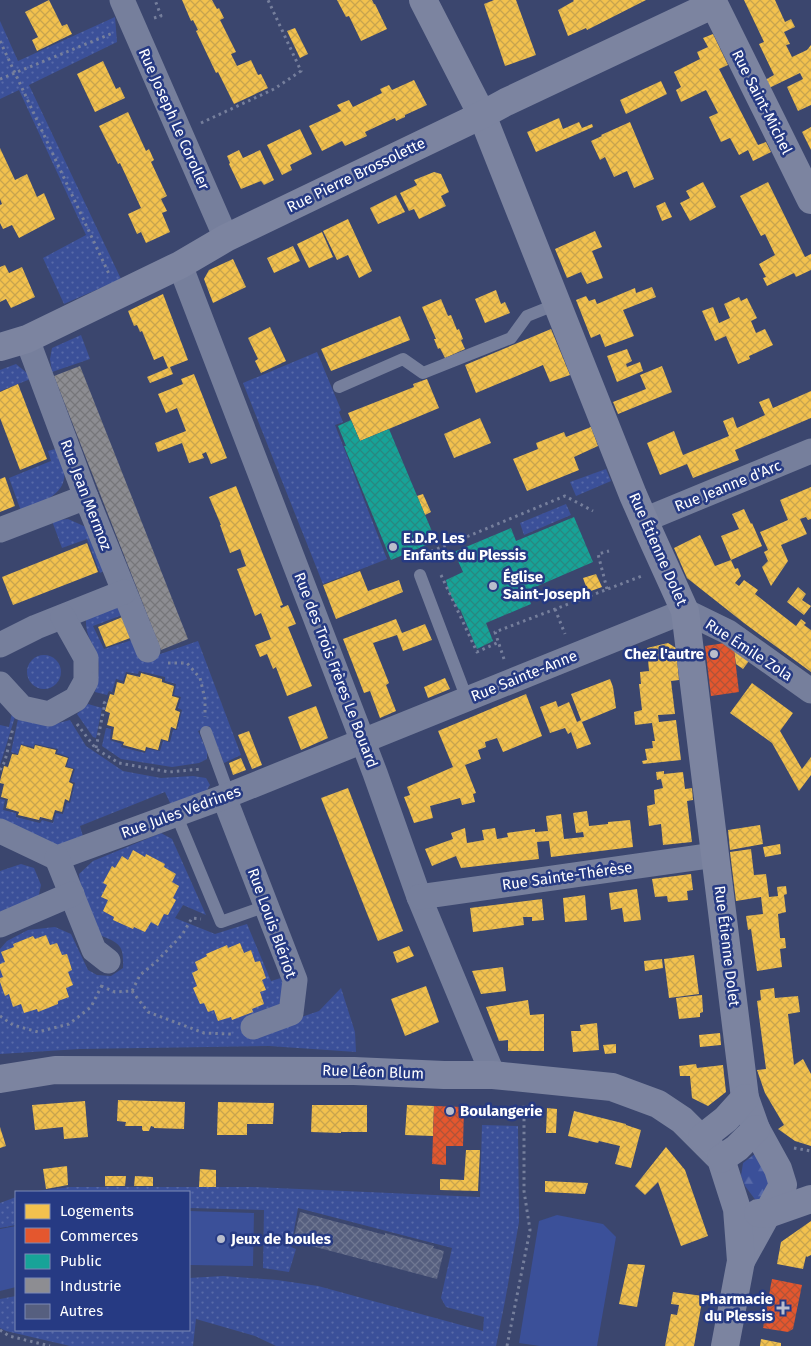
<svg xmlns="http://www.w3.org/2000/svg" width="811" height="1346" font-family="'Fira Sans',sans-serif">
	<defs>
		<pattern id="grass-dots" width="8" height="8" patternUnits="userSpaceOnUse" patternTransform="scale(1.25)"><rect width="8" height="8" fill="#3b5099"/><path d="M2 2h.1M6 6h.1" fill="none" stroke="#586aa8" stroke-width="1.8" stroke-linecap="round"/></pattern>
		<pattern id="forest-firs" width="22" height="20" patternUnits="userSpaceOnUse" patternTransform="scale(1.25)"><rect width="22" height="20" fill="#3b5099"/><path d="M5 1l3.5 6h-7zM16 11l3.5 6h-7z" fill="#586aa8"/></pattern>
		<pattern id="homes-cross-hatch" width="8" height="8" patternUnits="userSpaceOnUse" patternTransform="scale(1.25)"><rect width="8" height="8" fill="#f2c14e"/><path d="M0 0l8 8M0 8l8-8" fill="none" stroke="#c8a44e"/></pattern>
		<pattern id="shops-cross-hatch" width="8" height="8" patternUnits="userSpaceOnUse" patternTransform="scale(1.25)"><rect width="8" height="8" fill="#e4572e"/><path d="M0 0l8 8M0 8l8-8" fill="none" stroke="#af5338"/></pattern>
		<pattern id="public-cross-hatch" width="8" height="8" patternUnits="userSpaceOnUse" patternTransform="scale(1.25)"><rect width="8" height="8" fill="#17a398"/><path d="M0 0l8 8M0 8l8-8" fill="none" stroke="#278981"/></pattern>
		<pattern id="industry-cross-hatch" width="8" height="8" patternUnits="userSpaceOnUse" patternTransform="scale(1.25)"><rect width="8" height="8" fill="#8d8d92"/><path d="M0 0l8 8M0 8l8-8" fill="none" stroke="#76767a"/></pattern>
		<pattern id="building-cross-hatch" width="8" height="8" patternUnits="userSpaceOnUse" patternTransform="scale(1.25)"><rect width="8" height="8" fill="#565f7f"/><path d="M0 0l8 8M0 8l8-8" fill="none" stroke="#6f7792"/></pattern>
	</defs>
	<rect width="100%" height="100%" fill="#3b466e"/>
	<g fill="url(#grass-dots)">
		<polygon points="115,17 117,42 29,85 121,279 64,304 43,258 86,235 19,90 0,99 0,21 18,61"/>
		<polygon points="81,335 90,359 52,372 50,359 52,348"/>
		<polygon points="317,352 341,410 339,412 343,422 335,425 387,559 323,584 243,383"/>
		<polygon points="16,364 33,378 0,391 0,370"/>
		<path d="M59 448C62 457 66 468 64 479 61 497 36 505 21 511L9 478 51 461 48 451Z"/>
		<polygon points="606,469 611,481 576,496 570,482"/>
		<polygon points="566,504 571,515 524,535 520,523"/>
		<polygon points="68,519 86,527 105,570 100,573 87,539 62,548 52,521"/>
		<path d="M111 607 117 608 125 614 93 626 104 649 135 639 143 660 198 641 241 755 224 763 209 726 198 731 207 751V759L199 763 172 767 121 759 102 746 106 728 111 729 110 740 122 744 121 747 145 753 147 749 160 751 163 741 170 742 173 730H177L182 710 178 708 181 697 174 695 176 684 165 681V677L139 671 138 674 126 672 123 681 116 679 112 692 109 691 107 695 95 692C97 682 100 671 98 660 96 645 85 638 86 619Z"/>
		<circle cx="44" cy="672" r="17"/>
		<polygon points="88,704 102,708 96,738 93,737 77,714"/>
		<polygon points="12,713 15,717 0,765 0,725 9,727"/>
		<polygon points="18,719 51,725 70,720 86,746 123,771 161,778 193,776 206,778 210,785 205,793 171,805 165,792 80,826 84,840 54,847 0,823 0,799 5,800 3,810 16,813 16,817 40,823 42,820 53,823 56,813 63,814 67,802 70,803 75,783 71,781 75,769 67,766 69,757 57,753 58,749 35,744 33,747 21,744 18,754 11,752"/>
		<path d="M161 833 172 839 206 915 183 905 175 918 215 934 247 924 271 981 281 978 284 989 281 1002 249 1035 319 1011 341 988 355 1032 356 1052 269 1046 80 1049 0 1054V949L7 941 28 930 55 927 71 934 88 970 97 975 111 976 123 968C124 945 120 943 99 935L81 890 79 874 93 861Z"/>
		<polygon points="21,864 34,868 41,885 38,899 0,921 0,871"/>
		<polygon points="482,1125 518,1126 519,1222 505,1301 496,1346 276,1346 255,1336 196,1319 193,1346 70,1346 6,1331 0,1328 0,1299 16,1296 16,1330 189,1330 189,1278 223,1276 277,1280 318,1286 483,1331 484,1317 446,1307 441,1298 452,1248 298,1208 291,1247 296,1249 289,1272 263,1268 264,1210 189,1208 189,1192 29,1192 70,1187 252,1187 480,1197"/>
		<polygon points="16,1197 16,1225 0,1228 0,1203"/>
	</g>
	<polygon fill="url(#forest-firs)" points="756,1153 770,1173 772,1193 757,1202 745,1186 741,1176 743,1163"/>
	<g fill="#3b5099">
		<polygon points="189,1211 254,1213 253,1266 189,1265"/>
		<polygon points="557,1215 603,1224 616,1237 597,1346 540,1346 519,1343 539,1221"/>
		<polygon points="16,1226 16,1287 0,1291 0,1229"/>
	</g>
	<g fill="url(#homes-cross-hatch)">
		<polygon points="49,0 62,26 67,24 72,34 37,51 32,40 38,37 25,12"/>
		<polygon points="182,0 212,0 217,9 219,8 224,18 220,20 236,52 231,54 237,66 251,60 258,75 261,74 268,88 234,104 218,72 216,73 196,31 198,30 193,20 191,21"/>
		<polygon points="337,0 372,0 374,4 375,4 387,29 361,41 349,16 346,17"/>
		<polygon points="494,0 516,0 536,55 505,66 484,4"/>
		<polygon points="573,0 646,0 587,30 586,28 568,36 558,10 574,1"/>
		<polygon points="744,0 775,0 785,22 791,19 795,27 784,32 790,44 786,45 792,57 807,50 811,45 811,105 798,111 787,87 803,79 800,73 769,88 765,80 774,75 759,44 764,42"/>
		<polygon points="295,28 308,54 300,58 287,31"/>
		<polygon points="713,34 728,65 719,69 758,145 766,142 771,152 753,161 748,150 739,155 730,138 721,142 709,117 718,113 706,90 681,102 676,90 681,87 674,72 700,59 697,52 708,47 703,38"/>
		<polygon points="103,61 116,89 120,87 125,98 95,112 77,74"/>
		<polygon points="414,80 427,105 405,115 405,117 396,121 395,118 365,132 367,136 345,146 342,141 322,151 309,126 341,111 337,105 349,100 353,107 382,93 380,89 389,85 392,90"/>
		<polygon points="661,81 667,94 626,114 620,100"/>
		<polygon points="128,112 146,151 149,149 154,160 151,162 167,196 161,199 167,211 162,213 170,232 146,243 141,232 137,234 128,214 141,208 120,163 118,164 99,126"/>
		<polygon points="559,118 563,129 579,122 582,128 592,124 593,127 536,152 527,132"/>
		<polygon points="630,122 654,179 634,188 627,171 614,177 605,157 600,160 591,141 602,136 601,135"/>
		<polygon points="811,127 811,150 802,132"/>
		<polygon points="300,129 312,154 290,165 292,170 282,175 267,145"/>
		<polygon points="0,148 15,180 27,174 37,197 44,193 55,219 19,238 12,225 3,229 0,223 0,205 2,204 0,199"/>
		<polygon points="239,150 243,158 260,150 274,180 264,185 261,181 241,189 229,164 230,163 227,156"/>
		<polygon points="434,172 441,174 449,192 441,196 446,206 419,219 414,209 409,211 400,193 417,185 414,180"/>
		<polygon points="703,182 716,207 690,221 680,203 690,198 686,191"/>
		<polygon points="768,182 805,257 811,254 811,270 796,277 794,273 767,286 763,278 766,277 759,264 775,255 765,234 761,236 740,196"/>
		<polygon points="396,195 405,212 378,224 370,208"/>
		<polygon points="665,202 672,217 662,221 656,206"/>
		<polygon points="348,219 372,271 359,278 348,255 337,260 323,231"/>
		<polygon points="595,231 602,247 592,251 603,278 587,284 581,272 567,278 555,249"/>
		<polygon points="322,232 333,257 309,268 297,244"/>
		<polygon points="293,246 300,261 274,273 267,258"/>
		<polygon points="233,259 246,287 213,303 204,279 209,270"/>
		<polygon points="5,265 9,273 22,267 35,297 11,308 6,299 0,302 0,267"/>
		<polygon points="652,287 656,297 623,310 634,336 605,347 600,334 591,338 576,300 586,296 589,301 595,299 597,304 635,288 636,293"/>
		<polygon points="496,290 501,304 505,302 510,313 485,323 475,299"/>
		<polygon points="163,294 188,360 170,367 173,374 150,383 147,377 168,368 163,356 154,360 142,331 140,332 137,325 134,326 128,311"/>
		<polygon points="739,297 741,301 747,298 757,318 751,321 756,333 765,329 773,345 749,356 750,359 738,364 726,336 715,341 702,311 713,307 719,323 730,318 724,304"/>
		<polygon points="441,299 448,316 451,315 457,330 459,329 463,339 461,340 465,349 445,358 440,348 438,349 434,339 436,339 422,307"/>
		<polygon points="400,316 410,340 331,371 321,349"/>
		<polygon points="270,327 286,361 261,373 255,361 258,359 248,338"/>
		<polygon points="551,329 570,375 550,382 543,365 476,393 465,365"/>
		<polygon points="627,349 632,361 626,364 627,367 640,362 643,371 617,382 607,356"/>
		<polygon points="662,366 672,392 618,414 613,402 646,389 640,375"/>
		<polygon points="194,374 227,458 211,464 206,452 202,454 204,458 189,463 182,443 158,452 155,443 186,431 177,408 166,413 158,394 183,384 181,379"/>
		<polygon points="427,379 439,408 360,441 348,413 414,387 413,384"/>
		<polygon points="18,384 47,459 20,470 0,418 0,392"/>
		<polygon points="811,391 811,418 735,450 739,460 693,478 687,464 660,475 647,443 674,431 683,455 729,436 723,421 733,417 737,428 765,415 759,402 769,398 773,408"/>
		<polygon points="480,418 491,443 454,458 444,434"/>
		<polygon points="591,427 598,446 574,457 579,470 527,491 513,459 538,449 536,443 564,432 566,437"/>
		<polygon points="5,477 15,506 0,512 0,479"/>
		<polygon points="236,486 283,605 280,606 281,608 288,605 296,624 288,627 312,686 287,696 276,667 273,669 267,654 260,657 255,645 271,639 261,613 255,616 237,569 246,566 240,549 230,553 220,525 221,525 209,497"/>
		<polygon points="811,487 811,519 808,520 806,517 800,519 807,534 781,545 788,561 771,586 762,567 768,561 764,552 768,550 760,532 788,520 780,500"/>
		<polygon points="423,494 431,512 425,515 417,496"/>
		<polygon points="744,509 751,524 752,523 762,546 731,560 721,536 739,529 732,514"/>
		<polygon points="700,535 715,566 731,560 735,569 738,568 741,576 735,583 739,586 744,580 758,590 755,594 796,626 801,619 806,623 804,625 811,630 811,672 744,623 687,578 674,548"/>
		<polygon points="87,543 98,572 13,605 2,577"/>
		<polygon points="360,571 368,591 399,580 403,592 336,619 323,585"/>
		<polygon points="596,574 602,587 588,592 583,578"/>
		<polygon points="798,587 806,594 802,600 811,606 804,615 787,602"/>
		<polygon points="125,616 133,637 106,647 98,627"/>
		<polygon points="396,619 402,633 425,624 432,640 403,651 397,635 373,643 389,683 386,685 396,711 380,718 370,691 364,693 343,639"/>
		<polygon points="668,643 676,648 679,680 671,681 675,714 658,715 659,722 676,720 681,760 643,764 642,761 647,760 645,749 653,748 652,741 655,741 652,723 635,725 634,712 642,710 639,684 641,684 640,672 649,671 647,648"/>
		<polygon points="734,650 749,661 743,669 736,664"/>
		<polygon points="141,673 162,679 162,682 174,686 172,696 179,698 175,710 180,712 176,729 171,727 168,741 161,739 158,750 146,747 145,751 123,745 124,742 112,739 114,727 107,725 110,713 105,711 110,694 114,695 117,682 124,684 127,674 140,677"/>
		<polygon points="445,678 450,689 428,698 424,687"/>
		<polygon points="610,679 613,687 616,708 582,722 591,744 577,749 571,732 568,734 565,728 550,733 540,707 556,701 558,707 569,702 577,722 581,720 571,694"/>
		<polygon points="752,683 793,713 780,731 802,769 811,757 811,775 799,791 772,743 730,713"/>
		<polygon points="526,694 542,736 503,752 497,738 485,742 486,747 478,750 481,759 465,765 476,793 473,794 475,802 462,805 460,798 430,806 433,818 414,823 404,797 410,795 407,787 453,767 438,731"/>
		<polygon points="316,706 328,738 301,750 288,717"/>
		<polygon points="249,731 262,765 252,769 238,735"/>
		<polygon points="21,745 34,749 35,745 56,750 55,754 68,758 65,767 73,769 69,782 73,784 69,801 65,799 62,812 55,810 52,820 40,817 39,820 18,815 19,812 6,808 8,799 1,797 4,784 0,783 0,781 4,766 8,767 12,754 18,755"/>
		<polygon points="241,758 246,770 233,775 229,763"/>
		<polygon points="664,771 664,774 683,772 685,789 692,788 693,800 687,801 692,842 663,845 661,824 649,826 647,806 655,804 654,790 663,788 661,779 657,780 656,772"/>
		<polygon points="348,788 403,931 378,941 321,798"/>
		<polygon points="587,811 589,826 608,824 608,822 630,820 633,847 551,857 549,841 537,842 539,859 461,868 456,856 432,866 425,849 453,839 451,833 465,828 467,843 484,840 482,830 495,828 497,839 508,837 507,833 535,829 535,832 548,831 546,816 561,814 564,839 584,837 583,832 576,833 573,813"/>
		<polygon points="760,825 763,844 730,850 728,830"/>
		<polygon points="780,844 781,854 765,857 763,847"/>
		<polygon points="751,849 754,875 766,874 769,897 778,896 777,887 786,886 787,894 784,895 786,912 778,914 780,938 785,938 786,948 780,949 782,967 757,971 751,929 748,930 746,916 763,914 761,897 736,901 730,852"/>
		<polygon points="133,850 145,857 146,854 165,864 164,867 176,874 172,882 179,886 173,898 176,900 168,915 164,914 158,926 151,922 145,932 134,927 133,929 113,920 114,917 103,911 108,900 101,897 107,885 103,883 112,866 115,868 122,856 128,860"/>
		<polygon points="691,874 693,890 687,891 688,900 668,902 667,896 655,897 652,879"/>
		<polygon points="637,889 641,920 624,922 622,908 611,910 609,893"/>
		<polygon points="585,895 587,920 565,922 563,898"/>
		<polygon points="542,899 544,920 532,921 532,917 523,917 524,925 473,932 470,908"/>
		<polygon points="46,935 50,945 57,943 62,955 67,954 72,970 68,972 73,985 66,988 69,997 58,1001 58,1004 38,1012 37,1009 24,1013 21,1004 13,1007 9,994 5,996 0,982 0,978 3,977 0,969 0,964 5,962 1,952 14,947 13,944 33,936 35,939"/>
		<polygon points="240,943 244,953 251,950 255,962 260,961 266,978 262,980 266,990 260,992 264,1004 252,1009 253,1012 232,1020 231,1017 218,1021 214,1010 208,1012 204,1003 200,1004 193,988 197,986 192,973 198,970 195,962 207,956 206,954 227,945 228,948"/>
		<polygon points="409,946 414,956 397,963 393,952"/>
		<polygon points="694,955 699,994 669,998 664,959"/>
		<polygon points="662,959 663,968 645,971 644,961"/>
		<polygon points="503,967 506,991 481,994 472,971"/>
		<polygon points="426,986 439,1022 405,1036 391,999"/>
		<polygon points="774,988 775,998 798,996 800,1012 788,1014 794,1065 803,1059 811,1074 811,1146 795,1141 778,1129 784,1125 765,1093 757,1070 766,1069 757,1001 761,1000 760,990"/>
		<polygon points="702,995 703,1012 700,1013 700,1017 679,1019 676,998"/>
		<polygon points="528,1000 530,1015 544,1014 544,1051 508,1051 508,1040 499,1041 486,1007"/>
		<polygon points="597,1023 599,1050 573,1052 571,1031 581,1031 580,1025"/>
		<polygon points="720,1033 721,1045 700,1047 699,1035"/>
		<polygon points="616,1044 616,1053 605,1054 603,1045"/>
		<polygon points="696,1064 697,1068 723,1065 726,1092 708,1106 692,1098 690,1076 680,1076 679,1066"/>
		<polygon points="118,1100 185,1102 184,1129 154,1128 154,1127 151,1126 149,1131 143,1131 142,1129 142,1126 125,1126 126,1122 117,1121"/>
		<polygon points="85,1101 88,1137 64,1139 63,1127 35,1130 32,1105"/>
		<polygon points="218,1102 274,1103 273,1124 247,1124 247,1135 217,1135"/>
		<polygon points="312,1105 367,1105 367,1132 341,1132 341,1133 311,1132"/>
		<polygon points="407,1105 434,1106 433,1136 405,1135"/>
		<polygon points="547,1108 557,1109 556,1133 546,1133"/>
		<polygon points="574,1111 626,1124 626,1125 641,1130 631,1168 615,1164 620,1146 599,1141 598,1143 568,1136"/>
		<polygon points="0,1127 6,1146 0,1148"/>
		<polygon points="666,1147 685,1170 708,1236 681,1246 658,1182 645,1195 635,1186"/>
		<polygon points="466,1150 480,1150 478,1191 440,1190 440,1179 464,1180"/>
		<polygon points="67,1166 68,1185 46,1189 43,1169"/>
		<polygon points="200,1169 216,1170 216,1187 199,1187"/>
		<polygon points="105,1176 126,1176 125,1186 105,1186"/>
		<polygon points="135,1176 153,1177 153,1186 134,1186"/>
		<polygon points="545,1181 588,1183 585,1194 545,1192"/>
		<polygon points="811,1221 811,1255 807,1257 806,1256 803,1269 777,1264 781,1242"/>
		<polygon points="628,1264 645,1265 637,1307 619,1304"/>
		<polygon points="673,1292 703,1296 694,1346 665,1346 671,1314 677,1315 679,1305 671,1304"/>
		<polygon points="761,1339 781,1343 781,1346 760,1346"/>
	</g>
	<g fill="url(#shops-cross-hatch)">
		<polygon points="725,643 734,650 739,692 711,696 705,646"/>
		<polygon points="434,1106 464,1107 463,1146 446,1146 446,1165 432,1164"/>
		<polygon points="772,1279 802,1285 793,1329 788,1332 763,1328"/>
	</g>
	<g fill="url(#public-cross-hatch)">
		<polygon points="351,420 360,441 389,429 436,541 391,560 344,446 346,446 338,426"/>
		<polygon points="574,517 593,562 526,591 531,604 486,623 493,641 477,649 460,609 459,610 449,592 446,580 463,572 454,552 511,528 516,541"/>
	</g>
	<polygon fill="url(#industry-cross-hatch)" points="80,366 188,639 161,650 54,376"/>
	<polygon fill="url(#building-cross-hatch)" points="300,1212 385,1235 385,1233 434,1246 433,1248 444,1251 437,1279 293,1241"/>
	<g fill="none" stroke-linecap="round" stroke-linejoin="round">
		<g stroke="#767f9c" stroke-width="3" stroke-dasharray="2.5 4" stroke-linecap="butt">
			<polyline points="154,18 161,16 155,0"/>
			<polyline points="0,41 109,274"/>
			<polyline points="0,79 113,33"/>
			<polyline points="201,123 274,89 301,71 268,0"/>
			<polyline points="423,560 425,554 565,496 593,511"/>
			<polyline points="441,575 477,652 499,642"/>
			<polyline points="607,589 598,554 609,551"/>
			<polyline points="555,609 565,634"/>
			<polyline points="504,659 495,632 642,576"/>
			<polyline points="168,663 187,663 200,678 205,699 205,717"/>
			<polyline points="77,724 96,749 119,763 169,772 201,769"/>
			<polyline points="96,748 105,703 101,701"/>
			<polyline points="0,770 5,761 13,728"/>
			<polyline points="101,986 115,992 132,991 140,975 156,962 182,935 192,918 201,919"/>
			<polyline points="132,991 148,1012 204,1033 231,1034"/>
			<polyline points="0,1016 13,1025 38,1032 69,1024 91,1007 102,985"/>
			<polyline points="794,1148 811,1151"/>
			<polyline points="0,1330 9,1336 50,1346"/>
			<polyline points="507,1346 530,1230 524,1191 524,1103"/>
		</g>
		<g stroke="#767f9c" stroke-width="12">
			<polyline points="339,387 403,359 423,373 511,338 527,316 557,304"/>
			<polyline points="420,575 467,699"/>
			<polyline points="206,732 229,795"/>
			<polyline points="176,814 221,922 266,906"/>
		</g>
		<g stroke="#767f9c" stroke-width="25">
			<polyline points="122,0 226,238"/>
			<polyline points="180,265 375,773 419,897 493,1075"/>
			<polyline points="27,339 86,497 148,650"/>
			<polyline points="644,520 811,451"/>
			<polyline points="0,530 86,497"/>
			<polyline points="0,645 36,627 124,592"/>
			<polyline points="0,684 22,708 49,714 76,699 86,681 86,658 63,617"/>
			<polyline points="224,797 295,980 291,1013 253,1027"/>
			<polyline points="0,831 57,858 229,795 685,611 728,632 811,691"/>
			<polyline points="57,858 94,950 108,961"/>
			<polyline points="419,897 715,855"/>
			<polyline points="0,925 72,894"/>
		</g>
		<g stroke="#7c84a0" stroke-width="28">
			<polyline points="423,0 482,115 633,495 651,536 685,611 745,1098 756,1129 778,1169 783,1185 741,1261"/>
			<polyline points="0,347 27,339 180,265 226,238 482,115 506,102 714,4 811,200"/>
			<polyline points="0,1079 55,1070 354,1071 444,1075 493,1075 612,1087 658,1104 682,1120 721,1159 737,1209 741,1261 725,1346"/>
			<polyline points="702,1138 726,1119 745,1098"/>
			<polyline points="721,1159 737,1148 756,1129"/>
			<polyline points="758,1213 768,1214 811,1199"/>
		</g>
	</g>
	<g fill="#babecc" stroke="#263a83" stroke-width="2">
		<circle cx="393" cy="547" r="5"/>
		<circle cx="493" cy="586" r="5"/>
		<circle cx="714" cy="654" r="5"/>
		<circle cx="450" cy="1111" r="5"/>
		<circle cx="221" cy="1239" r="5"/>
		<path d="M780.5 1300.5h5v5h5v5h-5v5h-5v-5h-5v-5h5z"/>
	</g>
	<g text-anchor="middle" stroke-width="5" stroke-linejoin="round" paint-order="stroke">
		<g font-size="15" fill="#fff" stroke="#263a83">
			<text transform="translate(762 102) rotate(63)" y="5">Rue Saint-Michel</text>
			<text transform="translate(174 119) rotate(66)" y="5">Rue Joseph Le Coroller</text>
			<text transform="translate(356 175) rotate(-26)" y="5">Rue Pierre Brossolette</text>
			<text transform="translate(728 486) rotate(-22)" y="5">Rue Jeanne d'Arc</text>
			<text transform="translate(86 495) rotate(69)" y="5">Rue Jean Mermoz</text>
			<text transform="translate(658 549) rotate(66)" y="5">Rue Étienne Dolet</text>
			<text transform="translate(749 650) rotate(33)" y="5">Rue Émile Zola</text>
			<text transform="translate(336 670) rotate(69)" y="5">Rue des Trois Frères Le Bouard</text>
			<text transform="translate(524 676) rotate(-22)" y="5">Rue Sainte-Anne</text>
			<text transform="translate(181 812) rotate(-20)" y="5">Rue Jules Védrines</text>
			<text transform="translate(567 876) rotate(-8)" y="5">Rue Sainte-Thérèse</text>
			<text transform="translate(272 923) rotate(70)" y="5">Rue Louis Blériot</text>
			<text transform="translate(727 946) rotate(83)" y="5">Rue Étienne Dolet</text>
			<text transform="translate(373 1072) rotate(2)" y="5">Rue Léon Blum</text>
		</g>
		<g font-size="15" font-weight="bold" fill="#fff" stroke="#263a83" text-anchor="start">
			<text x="403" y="543">E.D.P. Les<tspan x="403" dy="17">Enfants du Plessis</tspan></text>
			<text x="503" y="582">Église<tspan x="503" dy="17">Saint-Joseph</tspan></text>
			<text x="704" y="659" text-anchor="end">Chez l'autre</text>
			<text x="460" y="1116">Boulangerie</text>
			<text x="231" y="1244">Jeux de boules</text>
			<text x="773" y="1304" text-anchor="end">Pharmacie<tspan x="773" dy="17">du Plessis</tspan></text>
		</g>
	</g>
	<rect x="15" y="1191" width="175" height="140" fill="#263a83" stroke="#7d89b5"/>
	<rect x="25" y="1204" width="25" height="15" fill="#f2c14e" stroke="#7d89b5"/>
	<text x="60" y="1216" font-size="15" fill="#ffffff">Logements</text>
	<rect x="25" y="1228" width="25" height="15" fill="#e4572e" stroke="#7d89b5"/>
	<text x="60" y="1241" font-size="15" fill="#ffffff">Commerces</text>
	<rect x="25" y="1254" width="25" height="15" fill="#17a398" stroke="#7d89b5"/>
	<text x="60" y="1266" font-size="15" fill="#ffffff">Public</text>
	<rect x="25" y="1278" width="25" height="15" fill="#8d8d92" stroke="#7d89b5"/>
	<text x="60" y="1291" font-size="15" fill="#ffffff">Industrie</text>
	<rect x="25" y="1304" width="25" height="15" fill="#565f7f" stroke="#7d89b5"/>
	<text x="60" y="1316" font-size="15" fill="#ffffff">Autres</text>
</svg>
